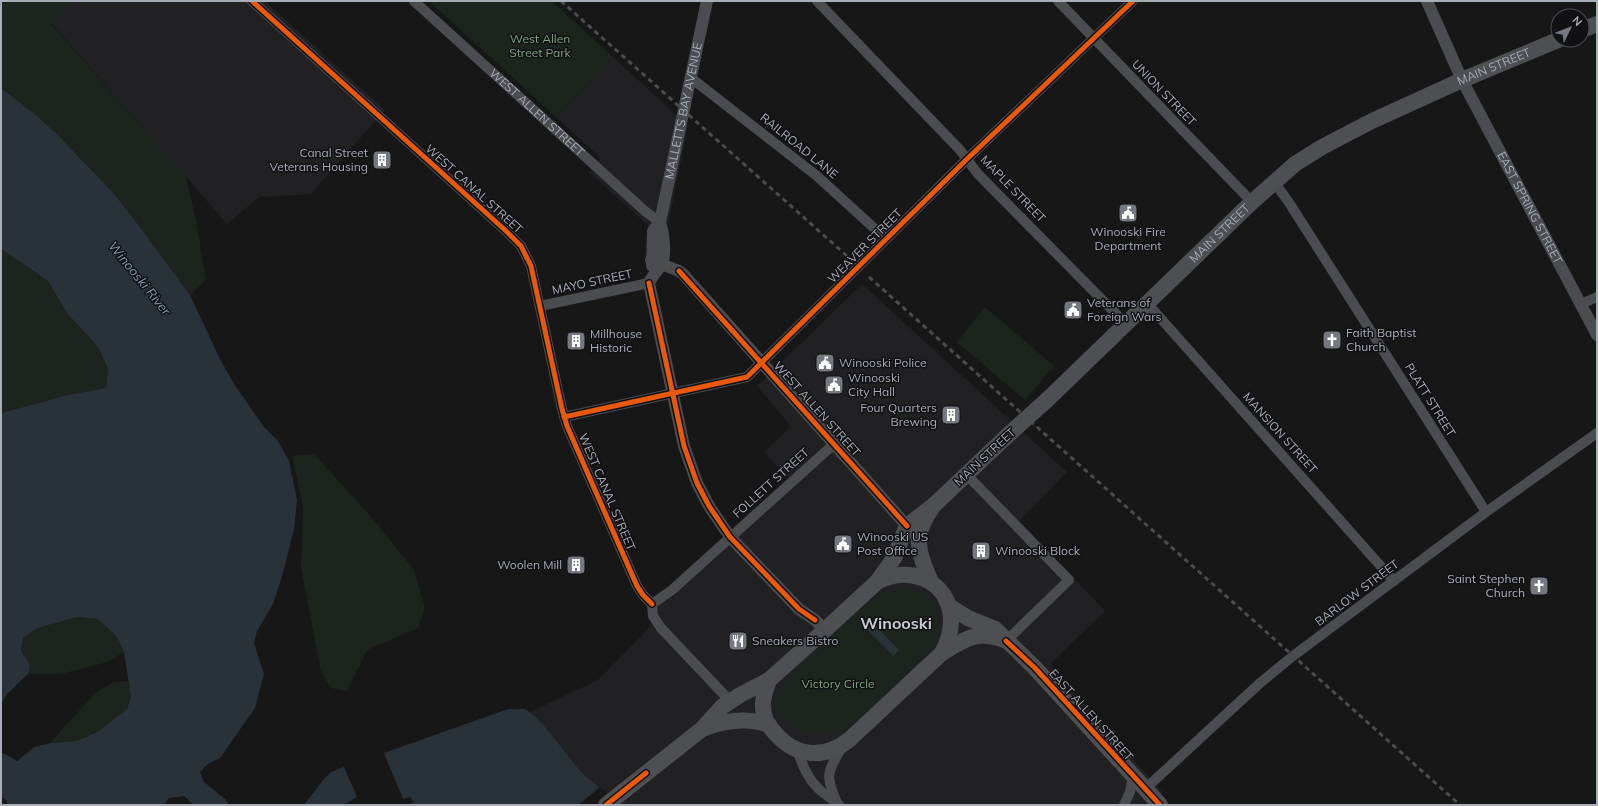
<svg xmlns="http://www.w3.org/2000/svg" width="1598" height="806" font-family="Mulish,sans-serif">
	<rect width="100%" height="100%" fill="#171717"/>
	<g fill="#212123">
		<polygon points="74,1 265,1 385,110 311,194 259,197 227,224 51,23"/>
		<polygon points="613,57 688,126 669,221 649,226 589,172 601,158 556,117"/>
		<polygon points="862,284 1067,472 1019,521 1105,611 1050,664 1163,793 1151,805 620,805 581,772 542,723 530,712 598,680 652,625 657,597 788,478 764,452 791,426 757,386"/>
	</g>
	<g fill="#1d241e">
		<path d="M1 1H74L51 24 186 177 196 220 206 280 190 295C149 240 109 185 60 137 42 119 21 104 1 88Z"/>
		<polygon points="429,1 551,1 613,57 556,117"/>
		<polygon points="1,249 48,281 67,313 98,347 108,369 106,388 68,395 1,413"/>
		<polygon points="985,307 1054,366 1025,400 957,342"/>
		<polygon points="314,454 372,518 414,570 425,608 418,628 367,650 347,691 331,688 321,672 301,567 303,507 292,456"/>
		<path d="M900 589C933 588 948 619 933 648L861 716 846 726 835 731 818 736 803 733 780 715 778 707 779 697 787 680 797 668 864 607 881 595Z"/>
		<polygon points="78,617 98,619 117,637 124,652 108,662 61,674 28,674 30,666 21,650 23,638 37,628"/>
		<polygon points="128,681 131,697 127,709 99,731 77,741 50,743 96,692 114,682"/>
	</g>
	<g fill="#2a3239">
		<polygon points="1,88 37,116 59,136 114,194 139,226 190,295 219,357 234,384 264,427 278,441 289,461 297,500 294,529 283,573 273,604 257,631 254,643 264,674 255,708 220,758 208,764 200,772 204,782 225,799 229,805 194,805 184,796 169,798 164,805 7,805 7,801 1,796 1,775 34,747 50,743 77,741 99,731 127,709 131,697 124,652 117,637 98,619 78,617 37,628 23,638 21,650 30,666 28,674 7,694 1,704 1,413 68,395 106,388 108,369 98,347 67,313 48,281 1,249"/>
		<polygon points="871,621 899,650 893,656 865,627"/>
		<polygon points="508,709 525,709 530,712 542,723 581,772 620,805 408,805 414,802 410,797 403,799 384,753"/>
		<polygon points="344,767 357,797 343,805 304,805 324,779 331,772"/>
	</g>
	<polygon fill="#171717" points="600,787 622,805 578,805"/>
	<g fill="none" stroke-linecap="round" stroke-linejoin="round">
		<path stroke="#2a3239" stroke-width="23" d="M1 765C19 774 34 790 48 805"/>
		<g stroke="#4b4c50" stroke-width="10">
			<polyline points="252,1 505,230 521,246 531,266 562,409 567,426 637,586 643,595 652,604"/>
			<path id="s1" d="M414 1 646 212 660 222"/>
			<polyline points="817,1 960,150 978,174 1126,324"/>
			<polyline points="1058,1 1252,202"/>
			<polyline points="691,78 817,176 886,239"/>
			<polyline points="1274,182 1288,201 1486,512"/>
			<polyline points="1147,303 1394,581"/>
			<polyline points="1581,304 1597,297"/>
			<polyline points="540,306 649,283"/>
			<polyline points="564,417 747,377 967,159 1133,1"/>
			<polyline points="966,474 1069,580 1006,641"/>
			<polyline points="652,604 672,590 834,444"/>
			<polyline points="652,604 653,616 661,628 730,701"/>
			<path d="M797 750C803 766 808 780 821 791 827 796 834 800 839 805"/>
			<polyline points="1145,789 1260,683 1293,656 1486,512 1597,433"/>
			<path d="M837 803C824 773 828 772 843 745"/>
			<polyline points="1124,805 1130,792 1133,776"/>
		</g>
		<g stroke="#4b4c50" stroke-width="12">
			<path id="s2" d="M1427 1 1462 80 1597 335"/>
			<path d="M660 222C663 231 667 256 661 265 657 272 652 276 649 283L684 446 697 483 709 506 730 537 799 609 815 620 825 630"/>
			<polyline points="651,260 679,271 683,274 907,526"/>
			<path id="s3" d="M652 266 653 231 660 222 707 1"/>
		</g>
		<g stroke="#4d4f52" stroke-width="16">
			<polyline points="1582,30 1597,24"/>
			<path id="s4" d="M1047 400 1252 202 1295 164 1322 147 1372 121 1462 80 1558 40"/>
			<path d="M931 582C917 549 912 535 934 505L1008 435"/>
			<polyline points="949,606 968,618 995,629 1035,668 1160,805"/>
			<path d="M942 653C965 639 977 630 1004 640"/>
			<path d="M769 680C766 689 762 698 763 707 763 718 769 727 776 734 797 758 826 759 850 739L942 653C949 640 953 626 950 611 943 577 905 566 877 582"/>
			<path d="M702 729C723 721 747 717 769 725"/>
			<polyline points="606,805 702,729 723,706 740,695 769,680 815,639 877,582 894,558 907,526 934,505"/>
		</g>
		<g stroke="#4b4c4f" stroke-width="3" stroke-dasharray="5 4" stroke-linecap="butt">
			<polyline points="561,1 847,256"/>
			<polyline points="869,277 1460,805"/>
		</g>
		<polyline stroke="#4d4f52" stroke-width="16" points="1008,435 1047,400"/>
		<defs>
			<g id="cycleway">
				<polyline points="252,1 505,230 521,246 531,266 562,409 567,426 637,586 643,595 652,604"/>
				<polyline points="679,271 907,526"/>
				<polyline points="649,283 684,446 697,483 709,506 730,537 799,609 815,620"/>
				<polyline points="564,417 747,377 967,159 1133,1"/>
				<polyline points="1006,641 1035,668 1160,805"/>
				<polyline points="606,805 646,773"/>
			</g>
		</defs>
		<use href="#cycleway" stroke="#111113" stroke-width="8"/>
		<use href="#cycleway" stroke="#e8590c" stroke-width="5"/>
	</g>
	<defs>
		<symbol id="building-square" viewBox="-11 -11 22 22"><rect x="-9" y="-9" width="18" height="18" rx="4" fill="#757880" stroke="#111113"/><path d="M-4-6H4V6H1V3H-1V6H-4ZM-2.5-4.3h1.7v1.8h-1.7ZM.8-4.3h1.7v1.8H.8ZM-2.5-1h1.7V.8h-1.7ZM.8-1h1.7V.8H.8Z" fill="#fff"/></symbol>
		<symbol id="civic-square" viewBox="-11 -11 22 22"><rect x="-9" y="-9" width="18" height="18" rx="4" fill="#757880" stroke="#111113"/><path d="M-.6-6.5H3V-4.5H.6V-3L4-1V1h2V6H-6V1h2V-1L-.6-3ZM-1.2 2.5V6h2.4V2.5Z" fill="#fff"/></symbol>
		<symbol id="church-square" viewBox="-11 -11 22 22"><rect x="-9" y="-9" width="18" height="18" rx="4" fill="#757880" stroke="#111113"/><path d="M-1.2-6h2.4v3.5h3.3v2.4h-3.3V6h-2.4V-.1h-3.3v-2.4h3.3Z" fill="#fff"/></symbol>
		<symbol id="restaurant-square" viewBox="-11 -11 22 22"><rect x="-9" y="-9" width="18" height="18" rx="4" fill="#757880" stroke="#111113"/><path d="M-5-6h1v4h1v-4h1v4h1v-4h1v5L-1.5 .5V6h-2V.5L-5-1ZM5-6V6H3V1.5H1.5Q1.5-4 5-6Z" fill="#fff"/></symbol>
	</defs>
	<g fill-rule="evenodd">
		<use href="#building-square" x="371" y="149" width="22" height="22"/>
		<use href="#civic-square" x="1117" y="202" width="22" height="22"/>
		<use href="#civic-square" x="1062" y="299" width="22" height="22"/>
		<use href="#church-square" x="1321" y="329" width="22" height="22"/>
		<use href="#building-square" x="565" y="330" width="22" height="22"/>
		<use href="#civic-square" x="814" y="352" width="22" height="22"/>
		<use href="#civic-square" x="823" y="374" width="22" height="22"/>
		<use href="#building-square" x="940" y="404" width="22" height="22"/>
		<use href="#civic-square" x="832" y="533" width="22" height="22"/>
		<use href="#building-square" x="970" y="540" width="22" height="22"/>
		<use href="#building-square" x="565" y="554" width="22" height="22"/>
		<use href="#church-square" x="1528" y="575" width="22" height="22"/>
		<use href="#restaurant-square" x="727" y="630" width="22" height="22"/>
	</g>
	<g text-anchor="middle" stroke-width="3" stroke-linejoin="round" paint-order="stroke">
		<g font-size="12" fill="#7fa381" stroke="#111113">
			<text x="540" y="43">West Allen<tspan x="540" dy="14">Street Park</tspan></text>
			<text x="838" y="688">Victory Circle</text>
		</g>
		<g font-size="12" fill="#a8adb8" stroke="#111113">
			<text dy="4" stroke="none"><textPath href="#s4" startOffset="564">MAIN STREET</textPath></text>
			<text transform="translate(1164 93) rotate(46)" y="4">UNION STREET</text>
			<text dy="4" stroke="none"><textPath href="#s3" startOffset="160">MALLETTS BAY AVENUE</textPath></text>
			<text dy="4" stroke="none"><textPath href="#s1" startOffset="166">WEST ALLEN STREET</textPath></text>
			<text transform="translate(799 146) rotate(39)" y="4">RAILROAD LANE</text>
			<text transform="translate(474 189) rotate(42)" y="4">WEST CANAL STREET</text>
			<text transform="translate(1013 189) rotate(46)" y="4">MAPLE STREET</text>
			<text dy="4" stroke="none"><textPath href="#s2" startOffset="231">EAST SPRING STREET</textPath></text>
			<text dy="4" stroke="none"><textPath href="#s4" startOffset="240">MAIN STREET</textPath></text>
			<text transform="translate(865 246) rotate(-45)" y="4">WEAVER STREET</text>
			<text transform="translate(592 282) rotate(-12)" y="4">MAYO STREET</text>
			<text transform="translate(1430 400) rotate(58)" y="4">PLATT STREET</text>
			<text transform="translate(817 409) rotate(48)" y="4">WEST ALLEN STREET</text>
			<text transform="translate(1280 433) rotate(48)" y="4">MANSION STREET</text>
			<text transform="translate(985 457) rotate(-43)" y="4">MAIN STREET</text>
			<text transform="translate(771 483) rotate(-42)" y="4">FOLLETT STREET</text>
			<text transform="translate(607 492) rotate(67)" y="4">WEST CANAL STREET</text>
			<text transform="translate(1357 593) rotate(-37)" y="4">BARLOW STREET</text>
			<text transform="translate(1091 715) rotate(48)" y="4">EAST ALLEN STREET</text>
		</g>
		<g font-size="12" fill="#a8adb8" stroke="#111113" text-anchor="start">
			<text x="368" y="157" text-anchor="end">Canal Street<tspan x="368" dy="14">Veterans Housing</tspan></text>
			<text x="1128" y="236" text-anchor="middle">Winooski Fire<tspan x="1128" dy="14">Department</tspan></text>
			<text x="1087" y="307">Veterans of<tspan x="1087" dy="14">Foreign Wars</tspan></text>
			<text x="1346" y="337">Faith Baptist<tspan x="1346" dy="14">Church</tspan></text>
			<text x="590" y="338">Millhouse<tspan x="590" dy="14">Historic</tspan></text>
			<text x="839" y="367">Winooski Police</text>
			<text x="848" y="382">Winooski<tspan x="848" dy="14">City Hall</tspan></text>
			<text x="937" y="412" text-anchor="end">Four Quarters<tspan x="937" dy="14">Brewing</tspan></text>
			<text x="857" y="541">Winooski US<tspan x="857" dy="14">Post Office</tspan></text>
			<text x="995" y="555">Winooski Block</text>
			<text x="562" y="569" text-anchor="end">Woolen Mill</text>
			<text x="1525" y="583" text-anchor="end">Saint Stephen<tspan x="1525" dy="14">Church</tspan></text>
			<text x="752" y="645">Sneakers Bistro</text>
		</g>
		<g font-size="13" font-style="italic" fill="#7f9bb3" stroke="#111113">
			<text transform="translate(140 278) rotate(51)" y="5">Winooski River</text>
		</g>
		<g font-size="16" font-weight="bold" fill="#c9ccd4" stroke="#111113">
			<text x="896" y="629">Winooski</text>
		</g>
	</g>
	<rect width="1598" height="806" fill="none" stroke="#a8adb8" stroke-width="4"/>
	<g transform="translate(1570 28) rotate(47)"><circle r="19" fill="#111113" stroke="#4d4f55"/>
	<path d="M0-3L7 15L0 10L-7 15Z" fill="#757880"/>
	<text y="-6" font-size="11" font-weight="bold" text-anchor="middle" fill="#a8adb8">N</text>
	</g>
</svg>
